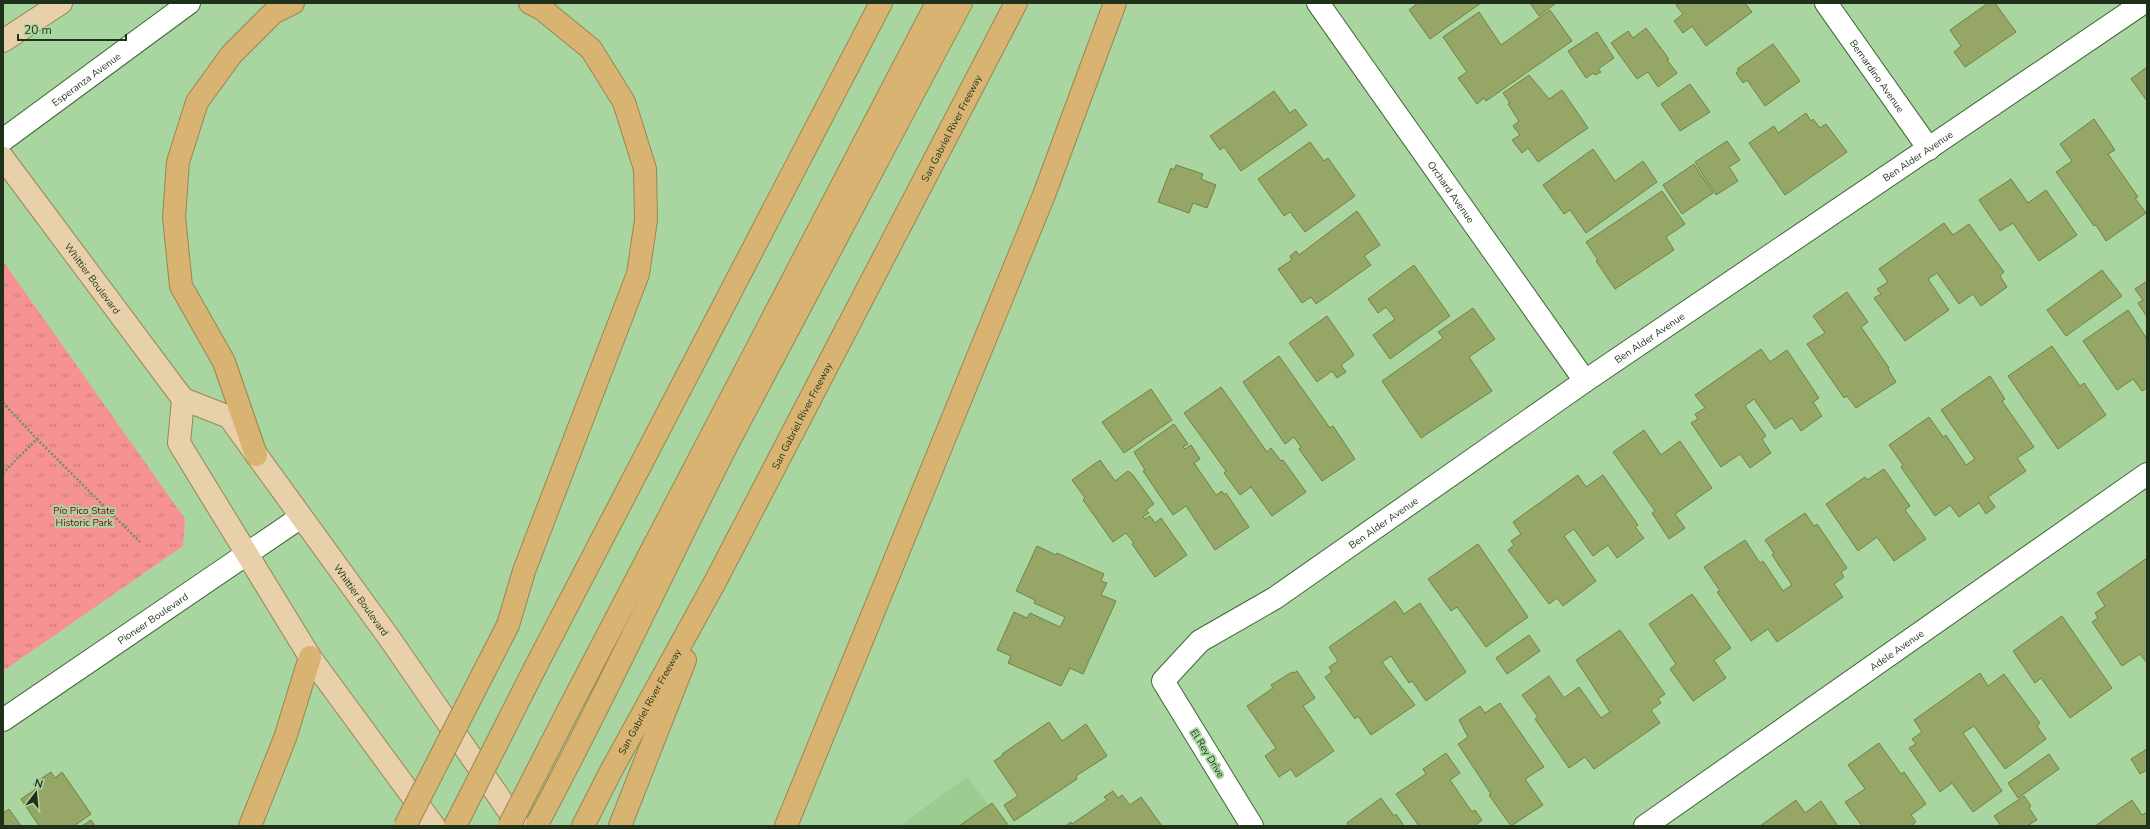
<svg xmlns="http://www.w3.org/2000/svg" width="2150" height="829" font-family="'Nunito Sans',sans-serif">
	<defs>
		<pattern id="grass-tufts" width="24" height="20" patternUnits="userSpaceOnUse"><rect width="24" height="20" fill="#f69293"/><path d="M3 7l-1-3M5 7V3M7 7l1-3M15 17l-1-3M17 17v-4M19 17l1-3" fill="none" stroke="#c77877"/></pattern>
	</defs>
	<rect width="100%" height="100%" fill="#a9d6a0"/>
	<polygon fill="#9bcd91" points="967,777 1004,826 899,826"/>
	<polygon fill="url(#grass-tufts)" points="3,261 185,519 183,546 3,671"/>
	<g fill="#96a667" stroke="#728142">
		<polygon points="1418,3 1481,3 1430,39 1409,10"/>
		<polygon points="1530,3 1556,3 1539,16"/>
		<polygon points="1679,3 1745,3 1752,12 1706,46 1692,26 1683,33 1674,21 1683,14 1676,5"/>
		<polygon points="1988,3 1995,3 2016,32 1965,67 1954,52 1961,46 1950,30"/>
		<polygon points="1550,10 1572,41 1486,101 1484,98 1477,104 1458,78 1467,72 1443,37 1479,12 1501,45"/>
		<polygon points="1646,28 1669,59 1667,60 1677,73 1658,87 1648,72 1637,79 1611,43 1628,31 1633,38"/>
		<polygon points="1597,32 1614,58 1598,69 1601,72 1595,75 1593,73 1586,78 1568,51"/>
		<polygon points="1773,44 1800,81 1765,106 1747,80 1743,83 1736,73 1739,70 1737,69"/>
		<polygon points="2147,67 2147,101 2131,79"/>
		<polygon points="1529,75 1549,99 1562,90 1588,128 1538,162 1528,148 1522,153 1512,140 1520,135 1513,126 1519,121 1508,104 1510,103 1503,93"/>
		<polygon points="1690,84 1710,112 1680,131 1661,104"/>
		<polygon points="1274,91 1290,113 1295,109 1307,125 1241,171 1224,147 1220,150 1210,136"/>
		<polygon points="1806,113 1811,121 1813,119 1820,128 1826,124 1847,152 1785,195 1749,143 1774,126 1778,133"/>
		<polygon points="2094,119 2115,150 2108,154 2138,197 2135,198 2146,213 2106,241 2096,225 2094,226 2056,172 2072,161 2060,144"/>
		<polygon points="1727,141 1740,160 1729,167 1738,181 1716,195 1695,162"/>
		<polygon points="1310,142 1324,161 1328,158 1355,196 1305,232 1290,212 1284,216 1258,179"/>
		<polygon points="1593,149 1615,181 1643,161 1657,182 1586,233 1570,210 1564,214 1543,185"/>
		<polygon points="1694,164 1713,193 1682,214 1663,185"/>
		<polygon points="1176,165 1203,174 1201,179 1216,185 1207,208 1193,203 1189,213 1158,202 1171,168 1174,170"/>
		<polygon points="2011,179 2028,203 2046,190 2077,235 2039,261 2013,223 2000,231 1979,200"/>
		<polygon points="1662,191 1685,224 1666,237 1674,250 1615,289 1596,261 1598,260 1586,242"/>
		<polygon points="1357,211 1380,245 1364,256 1371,265 1316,304 1311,297 1302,303 1278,269 1292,260 1290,256 1296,251 1299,255"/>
		<polygon points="1944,223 1953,235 1969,224 2004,272 2000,276 2007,287 1981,306 1973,294 1959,304 1937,273 1928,279 1949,310 1905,341 1874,298 1881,294 1877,289 1888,282 1879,269"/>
		<polygon points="1414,265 1450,316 1390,359 1373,335 1395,319 1386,307 1378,313 1368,299"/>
		<polygon points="2102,270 2122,296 2066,336 2047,310"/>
		<polygon points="2147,281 2147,317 2138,303 2143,300 2135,289"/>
		<polygon points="1847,292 1868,322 1861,327 1889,368 1888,369 1896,382 1856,408 1847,396 1844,398 1807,344 1825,333 1813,316"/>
		<polygon points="1473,308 1495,339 1469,357 1492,391 1421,438 1382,381 1443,338 1438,332"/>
		<polygon points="2128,310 2147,339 2147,388 2142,391 2133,379 2117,390 2083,341"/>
		<polygon points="1327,316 1354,355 1341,365 1346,372 1337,378 1332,371 1317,382 1289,343"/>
		<polygon points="2052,346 2080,386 2084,383 2106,415 2058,449 2008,376"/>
		<polygon points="1761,349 1770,362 1787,350 1819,398 1813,402 1822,416 1801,431 1792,418 1775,429 1754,399 1745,406 1766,436 1762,439 1771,453 1750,468 1740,454 1721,467 1691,423 1698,419 1695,414 1705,408 1695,395"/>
		<polygon points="1279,356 1330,428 1333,426 1355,459 1322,481 1299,449 1301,447 1294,437 1285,444 1243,382"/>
		<polygon points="1990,376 2005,399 2002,401 2034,447 2017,458 2026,471 1988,497 1995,507 1986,514 1979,503 1959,517 1950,505 1935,516 1901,467 1903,465 1889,445 1929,417 1943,437 1946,435 1966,465 1975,459 1941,410"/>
		<polygon points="1221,387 1267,452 1271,448 1281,461 1283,460 1306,492 1272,516 1251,487 1240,495 1224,473 1226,471 1184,413"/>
		<polygon points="1151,389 1172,420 1124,453 1102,422"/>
		<polygon points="1174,424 1188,444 1183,447 1185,449 1191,445 1200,459 1194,463 1216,495 1222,491 1224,495 1226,493 1249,527 1215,550 1186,506 1173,515 1143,471 1145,470 1134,452"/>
		<polygon points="1644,430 1661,455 1680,441 1712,488 1675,514 1685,528 1669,539 1652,513 1655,511 1613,452"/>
		<polygon points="1100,460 1115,481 1128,471 1133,475 1154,504 1146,510 1149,513 1143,517 1145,519 1150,516 1155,523 1161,518 1187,555 1155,577 1132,544 1134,543 1126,533 1113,542 1083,500 1085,498 1072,480"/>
		<polygon points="1884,469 1910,506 1905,510 1926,539 1894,561 1877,537 1858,551 1826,504 1865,477 1867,480"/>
		<polygon points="1578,475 1586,487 1603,475 1638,525 1635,527 1644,538 1617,558 1608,545 1593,556 1574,529 1564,536 1596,581 1563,606 1557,598 1549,604 1508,550 1514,545 1511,541 1521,534 1513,522"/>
		<polygon points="1805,513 1814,526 1817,524 1847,568 1841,572 1844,577 1834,584 1843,597 1777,642 1768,629 1751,641 1717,592 1720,591 1704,567 1745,540 1760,563 1763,561 1783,591 1792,585 1772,555 1774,553 1765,540"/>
		<polygon points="1478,544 1528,617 1486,647 1457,607 1451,611 1428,579"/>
		<polygon points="1037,546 1056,555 1057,553 1104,574 1101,581 1107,583 1101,595 1116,601 1083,674 1070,668 1061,686 1008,663 1011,656 997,650 1014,612 1027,618 1030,613 1060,627 1065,617 1034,603 1035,600 1016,591"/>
		<polygon points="2147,558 2147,663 2140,654 2122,666 2092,622 2098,618 2095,613 2105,606 2097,593"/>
		<polygon points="1692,594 1731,648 1714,660 1726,678 1693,701 1670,669 1676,664 1649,624"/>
		<polygon points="1395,601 1404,614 1420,603 1466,672 1426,701 1412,681 1409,683 1391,656 1382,662 1415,705 1371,735 1358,716 1355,719 1325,677 1332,672 1329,667 1338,661 1329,647"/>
		<polygon points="2062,616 2112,688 2070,718 2041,678 2035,683 2013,651"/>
		<polygon points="1620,630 1665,694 1658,699 1661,703 1651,710 1660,723 1594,769 1585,757 1569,768 1535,719 1538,717 1522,695 1549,676 1564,698 1579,687 1601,718 1610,712 1576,660"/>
		<polygon points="1529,635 1540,651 1507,674 1496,658"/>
		<polygon points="1297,671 1315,698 1303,706 1334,751 1296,777 1291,769 1279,777 1265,756 1276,748 1247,706 1273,688 1271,685 1292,672 1294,673"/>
		<polygon points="1980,673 1988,686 2004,674 2040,723 2037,726 2046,739 2005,769 1974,726 1963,733 2002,791 1973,812 1952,783 1940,792 1909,748 1916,744 1912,739 1922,732 1914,720"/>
		<polygon points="1500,703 1544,767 1525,779 1543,805 1511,826 1489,795 1491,794 1458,744 1468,737 1459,720 1480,706 1485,713"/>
		<polygon points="1049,722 1062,741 1086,724 1107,756 1076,776 1077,779 1014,821 1004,805 1018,796 994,761 1003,755 1002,754"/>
		<polygon points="1879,743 1901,774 1904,772 1926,804 1911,815 1916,822 1911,826 1862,826 1845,802 1865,789 1848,765"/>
		<polygon points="2147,749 2147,770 2140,774 2131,759"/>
		<polygon points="1446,753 1460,773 1450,780 1472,812 1475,810 1482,820 1475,826 1419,826 1396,794 1426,774 1423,769"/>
		<polygon points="2049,754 2059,769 2018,798 2008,783"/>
		<polygon points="51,772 55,778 62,772 91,814 74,826 39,826 21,799 36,789 33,784"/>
		<polygon points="1113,791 1118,798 1122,795 1130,805 1141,797 1162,826 1065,826 1071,822 1072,824 1107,800 1104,797"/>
		<polygon points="2024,796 2031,806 2029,808 2037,820 2027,826 2001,826 1994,816"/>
		<polygon points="1381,798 1394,816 1396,814 1404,826 1349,826 1347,823"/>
		<polygon points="1796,800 1805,813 1821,801 1838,826 1760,826"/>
		<polygon points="2132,800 2142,815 2147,812 2147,826 2095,826"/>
		<polygon points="992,803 1009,826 959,826"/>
		<polygon points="9,809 21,826 3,826 3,813"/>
		<polygon points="91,820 95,826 82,826"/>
	</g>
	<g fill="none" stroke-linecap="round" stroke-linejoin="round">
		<defs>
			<g id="street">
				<path id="s1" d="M1318 3 1585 381"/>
				<path id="s2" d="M1826 3 1929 149"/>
				<path id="s3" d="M3 140 189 3"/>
				<path id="s4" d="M3 720 301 517"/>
				<path id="s5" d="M1252 826 1163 681 1200 641 1275 598 1585 381 2143 3"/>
				<path id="s6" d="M1645 826 2147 474"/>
			</g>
			<g id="primary">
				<polyline points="3,41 61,3"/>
				<path id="s7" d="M3 158 183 399 229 417 390 639 519 826"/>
				<polyline points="183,399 179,443 310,657 434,826"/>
			</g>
			<g id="highway">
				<polyline points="256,455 224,362 181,286 174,217 178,162 197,102 231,55 273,13 293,3"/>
				<polyline points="508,625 524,571 638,274 646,220 645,169 624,102 591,49 542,9 530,3"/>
				<polyline points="536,666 881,3"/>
				<polyline points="570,707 937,3"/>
				<polyline points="250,826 285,738 310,657"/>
				<path d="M536 826C604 700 663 570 728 443 805 296 884 151 961 3"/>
				<path id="s8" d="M583 826 611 771 715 582 1016 3"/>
				<polyline points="620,826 685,660"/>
				<polyline points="786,826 1044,195 1115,3"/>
			</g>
		</defs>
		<use href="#street" stroke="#406837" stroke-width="24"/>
		<use href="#primary" stroke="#988653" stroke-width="24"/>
		<use href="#highway" stroke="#988653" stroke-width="24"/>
		<g stroke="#6f9168" stroke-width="2.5" stroke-dasharray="2 2" stroke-linecap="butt">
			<polyline points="3,403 37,439 3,473"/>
			<polyline points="37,439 140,542"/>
		</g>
		<use href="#street" stroke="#fff" stroke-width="22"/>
		<use href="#primary" stroke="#e8d1aa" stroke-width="22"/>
		<use href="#highway" stroke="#d9b371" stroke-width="22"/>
		<defs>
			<g id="highway-bridge">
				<polyline points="405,826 508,625"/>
				<polyline points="455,826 536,666"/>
				<polyline points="509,826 570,707"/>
			</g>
		</defs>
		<use href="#highway-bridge" stroke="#988653" stroke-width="24" stroke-linecap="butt"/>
		<use href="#highway-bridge" stroke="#d9b371" stroke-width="22"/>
	</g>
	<g text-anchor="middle" stroke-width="4" stroke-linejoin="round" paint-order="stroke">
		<g font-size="10" fill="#1f311b" stroke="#a9d6a0">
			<text dy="4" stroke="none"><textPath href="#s2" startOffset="89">Bernardino Avenue</textPath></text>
			<text dy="4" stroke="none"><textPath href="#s3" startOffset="103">Esperanza Avenue</textPath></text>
			<text dy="4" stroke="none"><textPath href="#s8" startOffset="789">San Gabriel River Freeway</textPath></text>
			<text dy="4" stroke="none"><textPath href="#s5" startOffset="1091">Ben Alder Avenue</textPath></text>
			<text dy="4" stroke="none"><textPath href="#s1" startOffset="231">Orchard Avenue</textPath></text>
			<text dy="4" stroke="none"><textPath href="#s7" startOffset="150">Whittier Boulevard</textPath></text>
			<text dy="4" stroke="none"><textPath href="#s5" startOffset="767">Ben Alder Avenue</textPath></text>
			<text dy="4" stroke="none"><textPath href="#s8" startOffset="465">San Gabriel River Freeway</textPath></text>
			<text dy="4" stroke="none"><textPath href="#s5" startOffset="443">Ben Alder Avenue</textPath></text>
			<text dy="4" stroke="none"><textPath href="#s7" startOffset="576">Whittier Boulevard</textPath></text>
			<text dy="4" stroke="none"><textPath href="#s4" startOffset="181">Pioneer Boulevard</textPath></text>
			<text dy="4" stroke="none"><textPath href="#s6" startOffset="307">Adele Avenue</textPath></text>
			<text dy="4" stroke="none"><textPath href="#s8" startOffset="141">San Gabriel River Freeway</textPath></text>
			<text transform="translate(1208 753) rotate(58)" y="4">El Rey Drive</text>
		</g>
		<g font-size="10" fill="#84001d" stroke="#a9d6a0">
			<text x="84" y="514">Pío Pico State<tspan x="84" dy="12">Historic Park</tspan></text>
		</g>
	</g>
	<rect width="2150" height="829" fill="none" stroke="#1f311b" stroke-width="8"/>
	<g transform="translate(36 793) rotate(16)" stroke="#a9d6a0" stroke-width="3" paint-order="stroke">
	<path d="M0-3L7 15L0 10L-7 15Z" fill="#1f311b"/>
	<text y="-6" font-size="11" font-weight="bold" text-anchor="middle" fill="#1f311b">N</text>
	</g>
	<path d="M18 34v6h108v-6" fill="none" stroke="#1f311b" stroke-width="2"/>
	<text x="24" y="34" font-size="12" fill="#1f311b" stroke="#a9d6a0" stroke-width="3" paint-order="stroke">20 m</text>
</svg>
